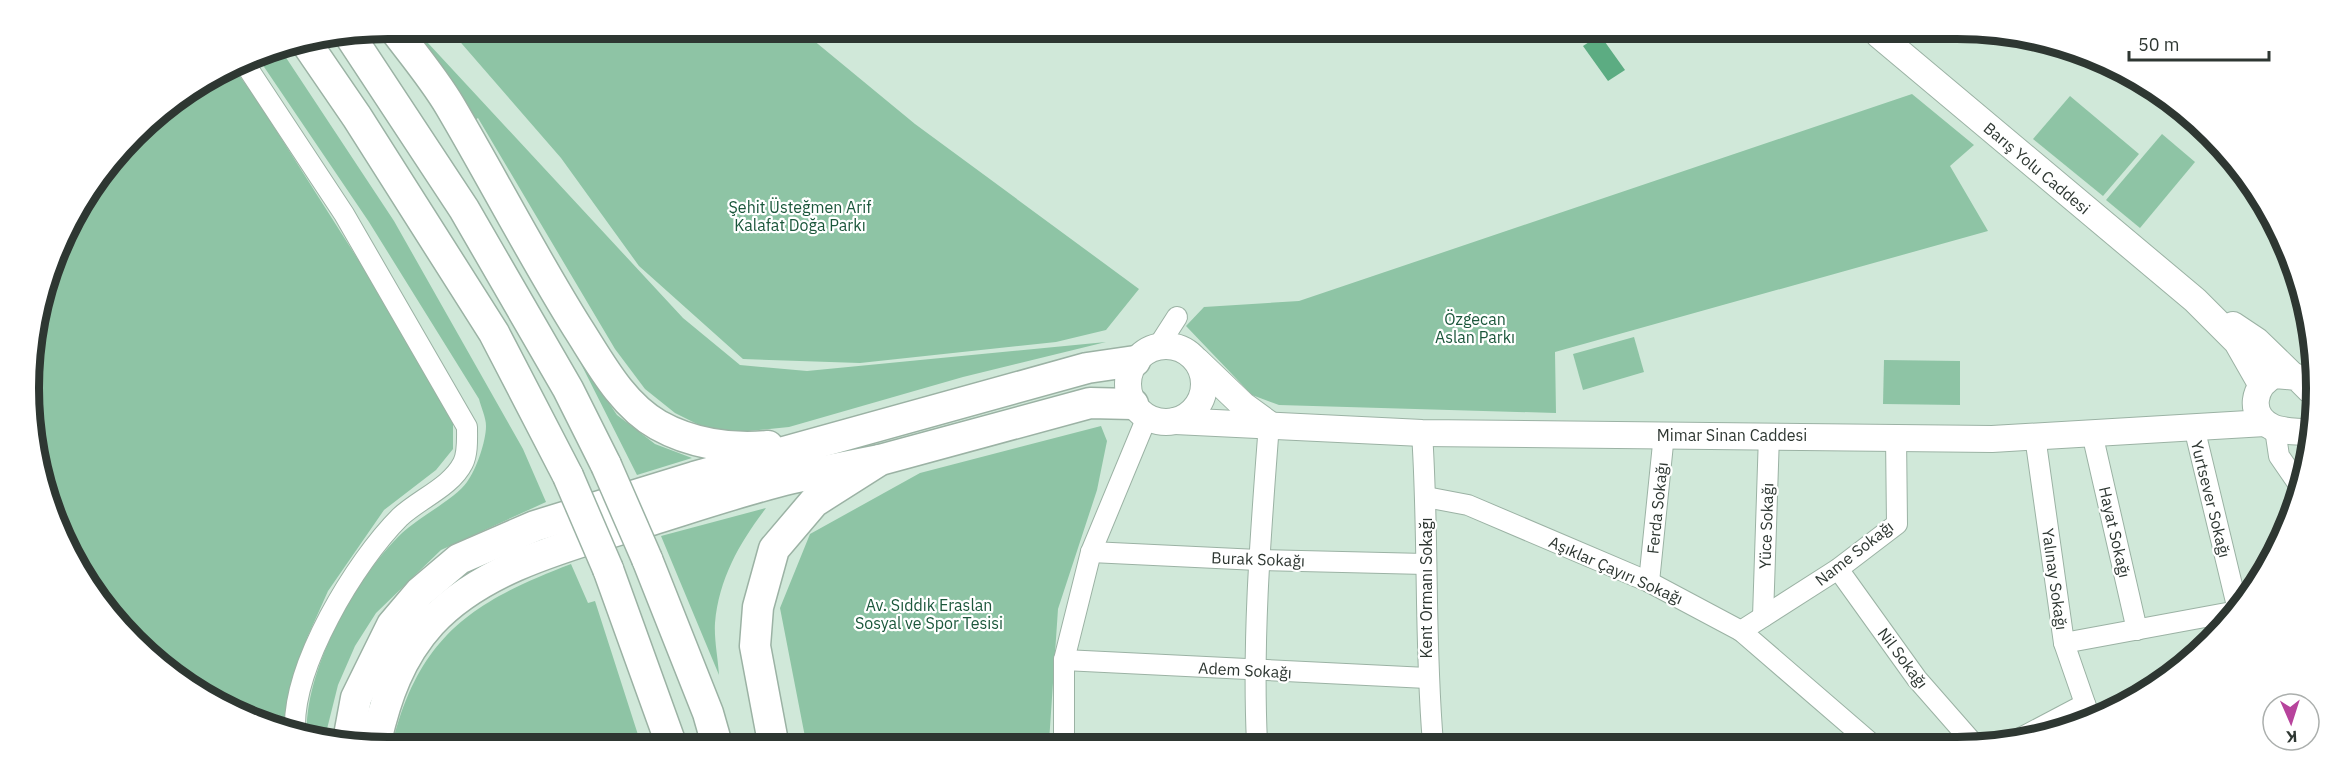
<svg xmlns="http://www.w3.org/2000/svg" width="2345" height="776" font-family="'IBM Plex Sans',sans-serif">
	<rect width="100%" height="100%" fill="#d0e8d9"/>
	<g fill="#8ec4a5">
		<polygon points="411,29 415,29 683,318 740,365 807,371 1106,342 963,377 789,427 717,434 675,413 645,389 615,349 478,118 472,122"/>
		<polygon points="449,29 801,30 915,124 1139,289 1106,330 1056,342 860,363 743,359 639,266 561,158"/>
		<path d="M281 50 394 221 523 449 546 502 441 550 376 613 355 646 338 685 324 741 307 736C304 671 355 578 402 533 418 518 456 498 467 482 476 470 486 442 486 426 486 418 481 407 479 399L369 222 256 55Z"/>
		<polygon points="233,67 255,97 425,365 453,417 453,449 436,470 384,510 328,591 307,638 290,695 287,728 188,687 89,588 41,481 32,341 66,229 151,118"/>
		<polygon points="1912,94 1974,145 1950,166 1988,231 1555,352 1556,413 1279,405 1252,395 1186,326 1204,307 1299,301"/>
		<polygon points="2070,96 2139,154 2103,196 2033,139"/>
		<polygon points="2162,134 2195,162 2140,228 2106,200"/>
		<polygon points="1634,337 1644,372 1583,390 1573,354"/>
		<polygon points="577,356 617,415 655,444 692,458 637,475"/>
		<polygon points="1884,360 1960,361 1960,405 1883,404"/>
		<polygon points="1101,426 1107,441 1097,490 1058,609 1049,742 806,742 780,608 810,534 920,473"/>
		<path d="M766 508C740 542 719 578 715 623 714 640 718 658 719 675L661 536Z"/>
		<path d="M571 564 588 603 595 601 640 741H393C420 635 474 601 571 564Z"/>
	</g>
	<polygon fill="#5cac82" points="1600,35 1625,70 1608,81 1583,46"/>
	<g fill="none" stroke-linecap="round" stroke-linejoin="round">
		<defs>
			<g id="minor">
				<path d="M243 61 344 214 467 427C467 438 468 453 463 463 451 487 419 499 400 517 355 562 292 666 295 731"/>
				<polyline points="1159,345 1177,317"/>
				<polyline points="2194,427 2237,606"/>
				<polyline points="2275,429 2279,456 2299,485"/>
				<path d="M1422 433C1429 536 1424 640 1433 743"/>
				<polyline points="2092,433 2137,630"/>
				<polyline points="2035,436 2064,643 2090,718"/>
				<polyline points="1426,497 1468,505 1649,582 1741,631 1872,744"/>
				<polyline points="1091,552 1258,560 1425,564"/>
				<polyline points="1838,569 1917,679 1974,744"/>
				<polyline points="1649,582 1664,434"/>
				<polyline points="1763,617 1769,435"/>
				<polyline points="1741,631 1838,569 1897,524 1896,436"/>
				<polyline points="2064,643 2232,612"/>
				<polyline points="1064,660 1427,678"/>
				<polyline points="1064,742 1064,660 1091,552 1147,417"/>
				<polyline points="2013,742 2085,704"/>
				<path d="M1257 743C1252 636 1261 530 1269 424"/>
			</g>
			<g id="major">
				<polyline points="1879,35 2195,300 2237,342 2261,384"/>
				<polyline points="2233,325 2257,341 2291,374"/>
				<circle cx="1166" cy="384" r="38"/>
				<polyline points="1197,361 1243,405 1269,424"/>
				<polyline points="1175,421 1422,433 1992,439 2265,423"/>
				<path d="M2310 433C2298 431 2282 432 2272 427 2247 415 2253 385 2275 375L2297 377 2310 390"/>
			</g>
			<g id="highway">
				<path d="M394 29C413 54 434 79 450 106 493 179 532 255 577 327 599 361 621 404 658 425 690 443 731 450 768 446"/>
				<polyline points="350,36 464,209 568,389 606,465"/>
				<polyline points="307,44 357,117 494,333 568,476"/>
				<polyline points="647,559 708,713 716,741"/>
				<polyline points="608,569 670,741"/>
				<polyline points="348,741 356,698 392,625 420,592 459,559 535,526 694,477 1087,368 1135,361"/>
				<path d="M376 741C386 697 400 657 431 623 483 567 568 546 638 524 684 510 731 494 777 482 811 473 846 467 880 460"/>
				<polyline points="773,742 755,646 758,607 774,549 814,502 880,460 1090,403 1133,404"/>
			</g>
		</defs>
		<use href="#minor" stroke="#9bb2a4" stroke-width="22"/>
		<use href="#major" stroke="#9bb2a4" stroke-width="28"/>
		<use href="#highway" stroke="#9bb2a4" stroke-width="33"/>
		<use href="#minor" stroke="#fff" stroke-width="20"/>
		<use href="#major" stroke="#fff" stroke-width="26"/>
		<use href="#highway" stroke="#fff" stroke-width="30"/>
		<defs>
			<g id="highway-bridge">
				<polyline points="606,465 647,559"/>
				<polyline points="568,476 608,569"/>
			</g>
		</defs>
		<use href="#highway-bridge" stroke="#9bb2a4" stroke-width="33" stroke-linecap="butt"/>
		<use href="#highway-bridge" stroke="#fff" stroke-width="30"/>
	</g>
	<g text-anchor="middle" stroke-width="4.5" stroke-linejoin="round" paint-order="stroke">
		<g font-size="16" fill="#2e3732" stroke="#fff">
			<text transform="translate(2037 168) rotate(40)" y="6">Barış Yolu Caddesi</text>
			<text x="1732" y="441">Mimar Sinan Caddesi</text>
			<text transform="translate(2211 499) rotate(76)" y="6">Yurtsever Sokağı</text>
			<text transform="translate(1657 508) rotate(-84)" y="6">Ferda Sokağı</text>
			<text transform="translate(1766 526) rotate(-88)" y="6">Yüce Sokağı</text>
			<text transform="translate(2115 532) rotate(77)" y="6">Hayat Sokağı</text>
			<text transform="translate(1854 553) rotate(-38)" y="6">Name Sokağı</text>
			<text transform="translate(1258 559) rotate(2)" y="6">Burak Sokağı</text>
			<text transform="translate(1616 570) rotate(24)" y="6">Aşıklar Çayırı Sokağı</text>
			<text transform="translate(2055 579) rotate(82)" y="6">Yalınay Sokağı</text>
			<text transform="translate(1426 588) rotate(-90)" y="6">Kent Ormanı Sokağı</text>
			<text transform="translate(1903 658) rotate(53)" y="6">Nil Sokağı</text>
			<text transform="translate(1245 670) rotate(3)" y="6">Adem Sokağı</text>
		</g>
		<g font-size="16" fill="#1b573b" stroke="#fff">
			<text x="800" y="213">Şehit Üsteğmen Arif<tspan x="800" dy="18">Kalafat Doğa Parkı</tspan></text>
			<text x="1475" y="325">Özgecan<tspan x="1475" dy="18">Aslan Parkı</tspan></text>
			<text x="929" y="611">Av. Sıddık Eraslan<tspan x="929" dy="18">Sosyal ve Spor Tesisi</tspan></text>
		</g>
	</g>
	<path d="M0 0H2345V776H0ZM388 39H1957A349 349 0 0 1 2306 388V388A349 349 0 0 1 1957 737H388A349 349 0 0 1 39 388V388A349 349 0 0 1 388 39Z" fill="#fff" fill-rule="evenodd"/>
	<path fill="none" stroke="#2e3732" stroke-width="8" d="M388 39H1957A349 349 0 0 1 2306 388V388A349 349 0 0 1 1957 737H388A349 349 0 0 1 39 388V388A349 349 0 0 1 388 39Z"/>
	<g transform="translate(2291 722) rotate(177)"><circle r="28" fill="#ffffff" stroke="#abafad" stroke-width="1.5"/>
	<path d="M0-4.5L10 22L0 15L-10 22Z" fill="#b7439c"/>
	<text y="-9" font-size="16" font-weight="bold" text-anchor="middle" fill="#2e3732">K</text>
	</g>
	<path d="M2129 51v9h140v-9" fill="none" stroke="#2e3732" stroke-width="3"/>
	<text x="2138" y="51" font-size="18" fill="#2e3732" stroke="#ffffff" stroke-width="4.5" paint-order="stroke">50 m</text>
</svg>
